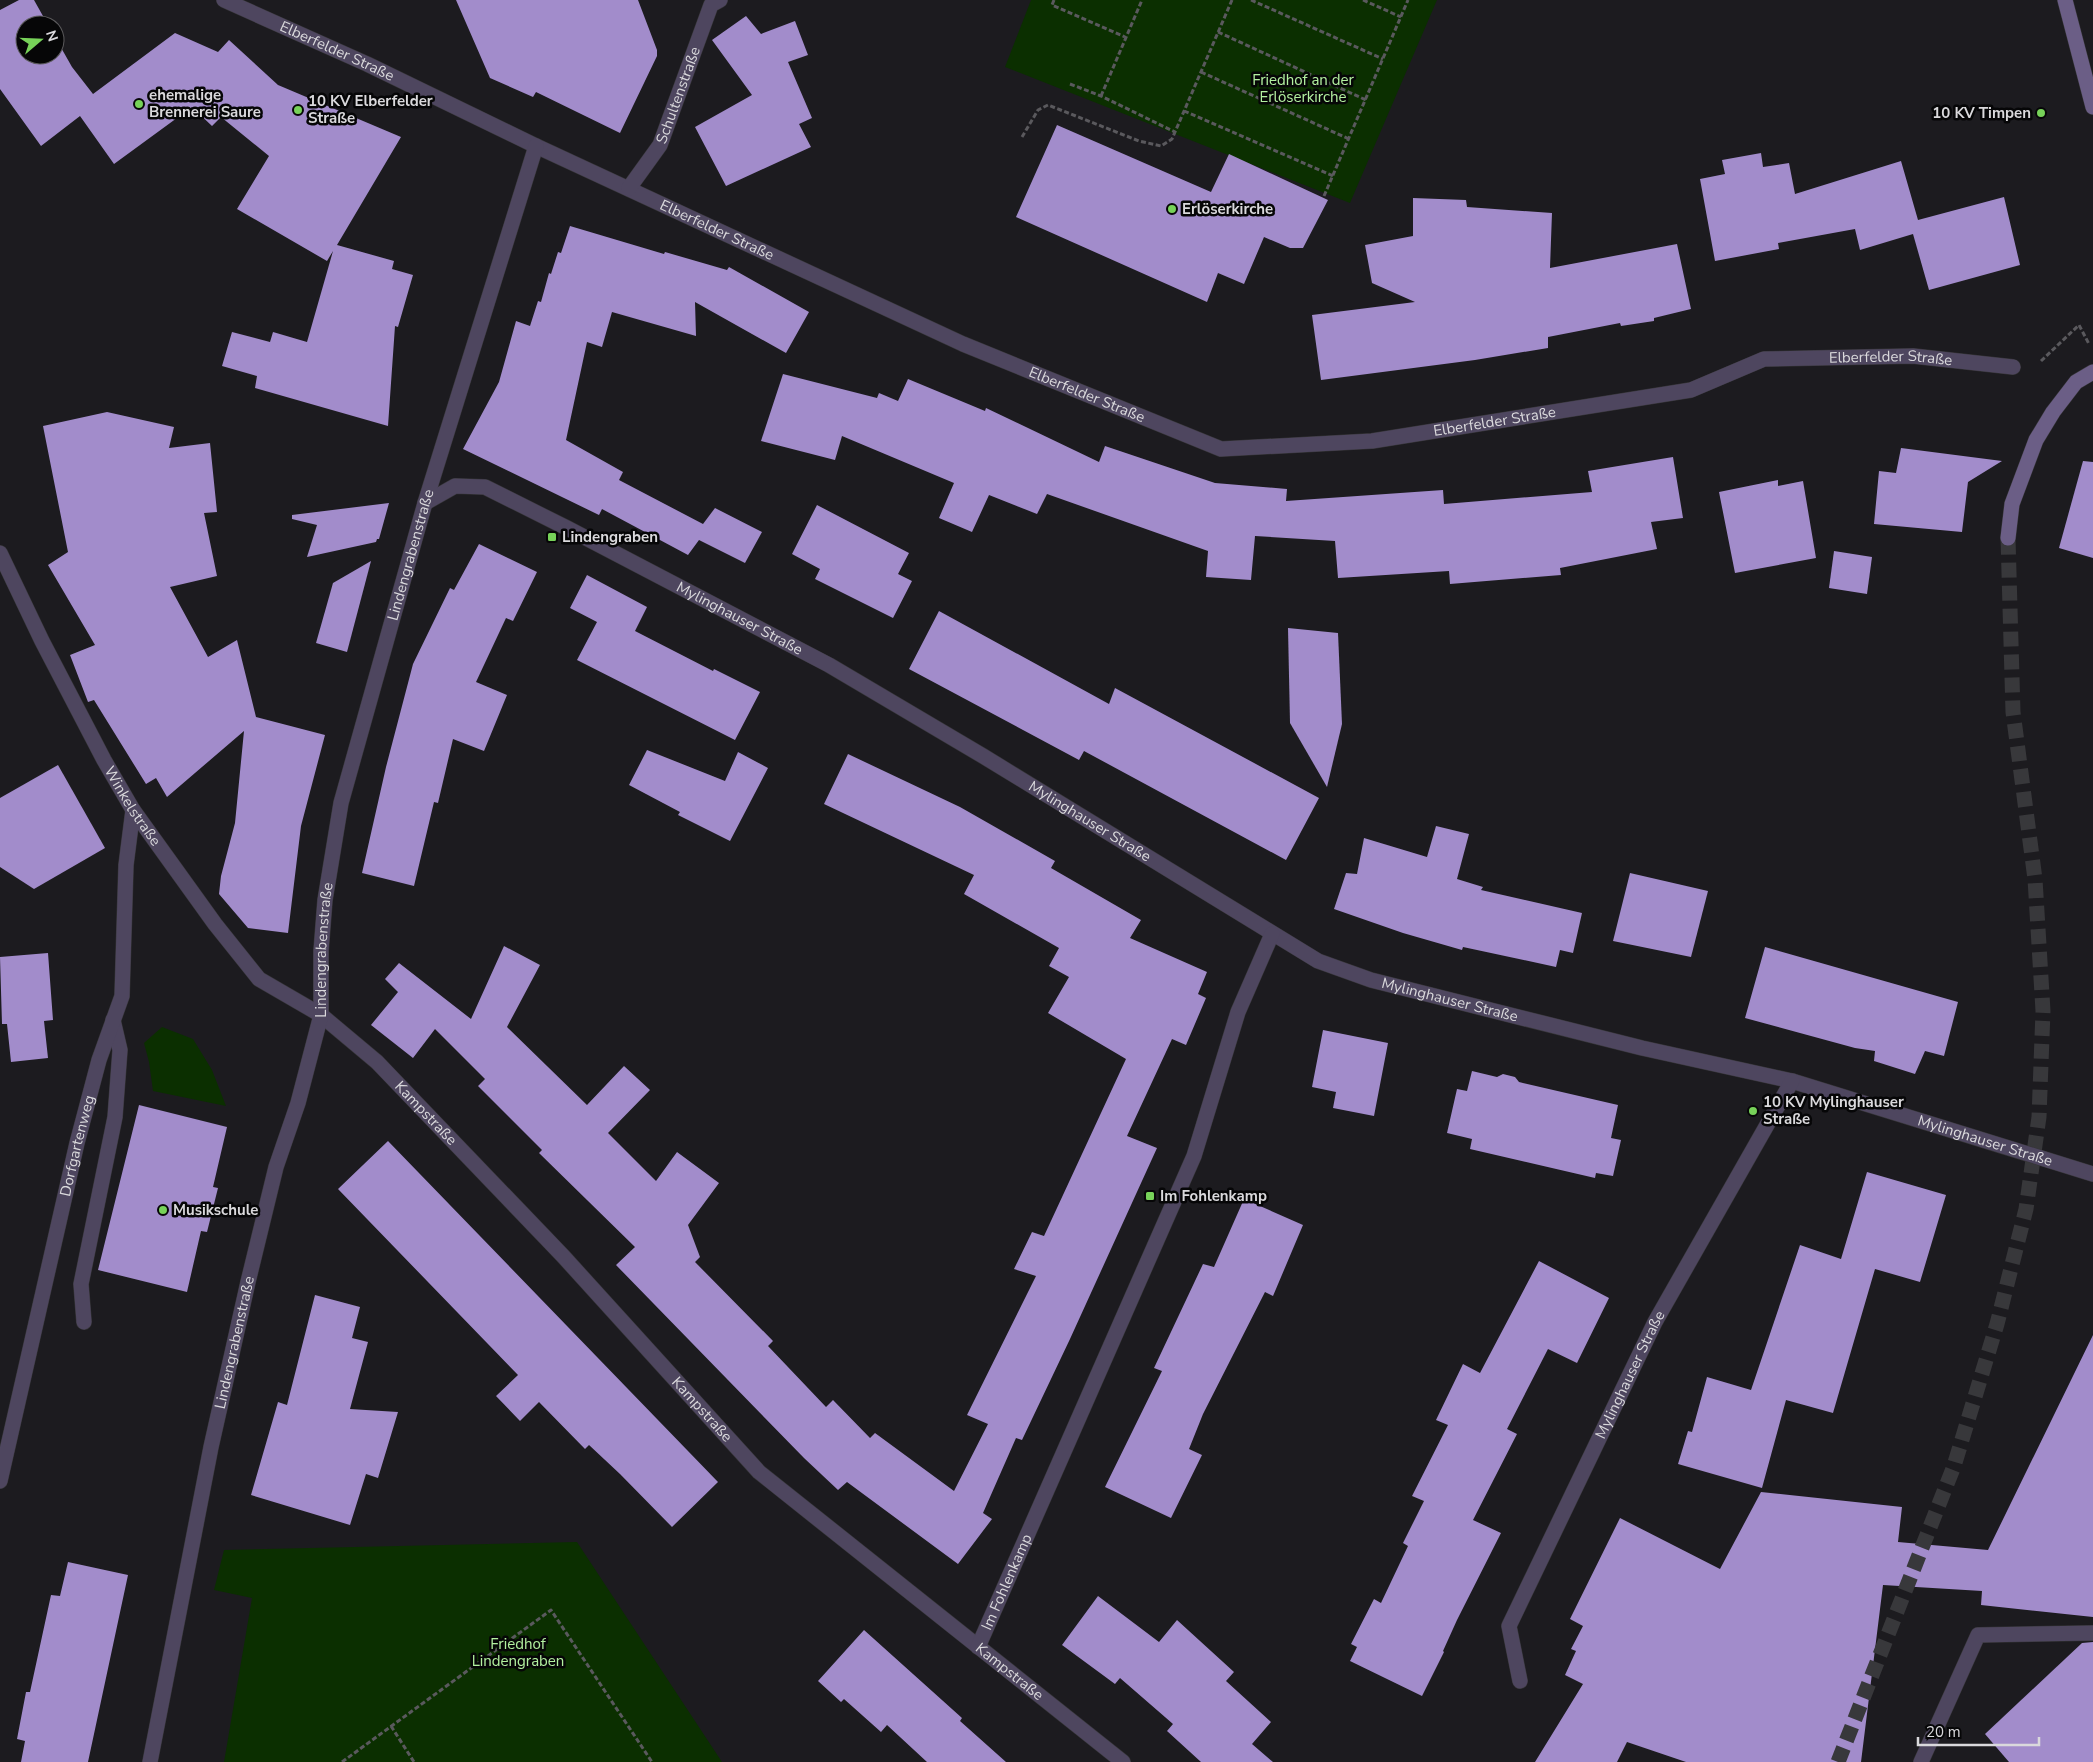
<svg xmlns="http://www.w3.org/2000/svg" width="2093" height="1762" font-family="'Nunito Sans',sans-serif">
	<rect width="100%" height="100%" fill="#1c1b1f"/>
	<g fill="#0b2f00">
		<polygon points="1031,0 1437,0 1350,203 1005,67"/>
		<polygon points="162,1027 193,1039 212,1070 226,1106 153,1091 149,1062 144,1043"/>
		<polygon points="577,1542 722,1762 224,1762 252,1598 214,1590 224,1550"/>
	</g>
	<g fill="#a28ccb">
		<polygon points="19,0 34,0 48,25 25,25 25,55 55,55 55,37 72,67 93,94 175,33 218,52 229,40 278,85 401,137 337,245 394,261 392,269 413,275 398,327 395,326 388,426 255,388 257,376 222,366 232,332 270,342 273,332 307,342 333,251 327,261 237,209 269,156 221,117 212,126 192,107 114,164 80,116 41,146 0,89 0,10"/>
		<polygon points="456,0 638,0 657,50 657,56 620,133 536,92 533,97 490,78"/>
		<polygon points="746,16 761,34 795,21 808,55 788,62 812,118 799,124 811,147 726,186 695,127 752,95 712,40"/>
		<polygon points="1057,125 1211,192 1229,154 1328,200 1303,248 1290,248 1264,237 1244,284 1218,273 1207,302 1016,217"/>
		<polygon points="1761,153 1763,167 1789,163 1795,194 1901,161 1918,220 2004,197 2020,265 1929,290 1913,234 1860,250 1855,229 1778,243 1779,249 1715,261 1700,179 1725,174 1722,160"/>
		<polygon points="1413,198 1466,200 1467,207 1552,213 1550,268 1677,244 1691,309 1654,318 1654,321 1621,326 1620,323 1548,337 1548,348 1475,360 1321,380 1312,315 1415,302 1372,283 1365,245 1413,236"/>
		<polygon points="570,226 664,254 665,252 727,270 729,267 809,312 786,353 695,302 696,336 612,312 602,347 587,342 566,440 623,472 619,480 703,524 715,508 762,532 745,563 699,540 688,555 602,509 599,515 463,449 499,382 516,321 530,326 538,301 541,302 549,273 551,274 558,252 561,253"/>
		<polygon points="783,374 877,398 879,393 898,401 908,379 985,411 986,408 1099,462 1105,446 1215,483 1287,489 1286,501 1443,490 1444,504 1592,492 1588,471 1673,457 1683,518 1651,522 1657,549 1560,568 1561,575 1450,584 1449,571 1338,578 1335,541 1255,536 1251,580 1206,577 1208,551 1047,494 1037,514 989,495 972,532 939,518 954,483 842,436 835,460 761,441"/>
		<polygon points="107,412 174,427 169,448 210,443 217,512 204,513 217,576 170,587 208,657 237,640 256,717 325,735 301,826 288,933 248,928 219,894 221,876 235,823 244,731 167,797 156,778 146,784 94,700 88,702 70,655 95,645 48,565 68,552 43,426"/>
		<polygon points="1901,448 2002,461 1968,482 1962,532 1874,524 1879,471 1896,473"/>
		<polygon points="2083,461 2093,462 2093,558 2059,548"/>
		<polygon points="1778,480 1778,486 1803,481 1816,558 1735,573 1719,492"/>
		<polygon points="389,503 379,539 377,539 376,542 307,557 317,525 292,519 292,515"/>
		<polygon points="817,505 909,553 898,574 912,581 893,618 815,579 820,569 792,554"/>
		<polygon points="479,544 537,572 513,621 506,618 476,682 507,695 484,751 453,739 438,803 434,802 414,886 362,873 386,767 413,664 450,588 454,590"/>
		<polygon points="1834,551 1872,557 1867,594 1829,588"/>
		<polygon points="371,561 347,652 316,643 333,583"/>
		<polygon points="587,575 647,607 635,631 713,671 714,669 760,692 735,740 577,660 597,622 570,608"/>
		<polygon points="939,611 1109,704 1115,688 1319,798 1286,860 1084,751 1079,760 909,669"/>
		<polygon points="1288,628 1338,633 1342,724 1327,787 1290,723"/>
		<polygon points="647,750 725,781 738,752 768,768 730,841 678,815 680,812 629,785"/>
		<polygon points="848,754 960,807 1055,861 1051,868 1141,920 1130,938 1207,972 1198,994 1206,998 1186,1045 1172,1039 1127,1136 1157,1148 1070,1339 1022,1440 1016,1438 983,1513 992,1519 958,1564 847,1482 838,1490 804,1458 616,1265 635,1247 539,1153 542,1150 478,1086 485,1079 435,1029 413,1058 371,1025 398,992 385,979 399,963 471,1019 504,946 540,965 507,1027 587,1105 624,1066 650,1090 608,1133 656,1181 677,1152 719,1183 688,1225 700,1257 695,1262 773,1341 768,1346 826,1407 833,1400 870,1438 875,1433 954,1491 988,1424 967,1415 1036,1276 1014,1269 1032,1232 1044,1236 1126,1059 1048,1013 1069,977 1049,966 1059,948 964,894 974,875 824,804"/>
		<polygon points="58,765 105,848 34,889 0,867 0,798"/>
		<polygon points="1436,826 1469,834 1457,879 1483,887 1481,890 1582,913 1573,953 1560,950 1556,967 1463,947 1462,950 1403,933 1334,909 1346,873 1357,874 1364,838 1427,857"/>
		<polygon points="1630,873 1708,891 1691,957 1613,941"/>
		<polygon points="1765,947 1958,1002 1944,1056 1925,1051 1915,1074 1874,1061 1875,1051 1855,1048 1745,1018"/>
		<polygon points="48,953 53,1020 44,1021 48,1058 11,1062 7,1024 2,1024 0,957"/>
		<polygon points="1323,1030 1388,1043 1374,1116 1333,1108 1336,1092 1312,1087"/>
		<polygon points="1472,1071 1497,1077 1503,1074 1515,1077 1519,1082 1618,1105 1611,1138 1621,1140 1613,1176 1596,1173 1595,1178 1470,1149 1472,1139 1447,1133 1457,1089 1467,1091"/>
		<polygon points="139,1105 227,1127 213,1187 218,1188 207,1232 201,1231 187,1292 98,1270"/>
		<polygon points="388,1141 718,1482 672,1527 620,1474 589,1445 585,1449 539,1402 520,1421 496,1396 518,1375 338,1189"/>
		<polygon points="1867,1172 1946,1195 1920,1282 1875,1269 1833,1413 1786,1400 1762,1488 1678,1464 1688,1431 1692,1432 1707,1377 1751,1390 1800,1245 1841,1259"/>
		<polygon points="1244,1199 1303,1225 1273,1296 1265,1292 1203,1414 1189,1449 1202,1455 1171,1518 1105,1487 1162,1371 1154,1368 1203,1264 1214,1267"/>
		<polygon points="1539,1261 1609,1298 1577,1363 1548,1349 1507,1429 1517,1434 1473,1520 1501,1533 1457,1620 1443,1651 1444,1652 1422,1696 1350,1661 1357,1647 1351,1644 1374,1599 1381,1603 1408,1546 1403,1543 1424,1501 1412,1496 1448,1425 1436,1420 1463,1364 1480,1373"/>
		<polygon points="315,1295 360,1307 352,1338 368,1342 350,1409 398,1412 378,1478 366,1474 350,1525 251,1495 278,1402 287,1405"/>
		<polygon points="2093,1335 2093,1617 1981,1605 1982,1591 1883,1585 1861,1762 1686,1762 1627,1742 1617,1762 1535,1762 1583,1684 1565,1675 1576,1651 1571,1649 1583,1626 1570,1619 1620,1518 1720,1569 1761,1492 1902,1507 1898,1542 1988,1550"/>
		<polygon points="68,1562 128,1575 88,1762 21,1762 25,1741 17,1739 26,1692 30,1692 51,1595 60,1596"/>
		<polygon points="1098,1596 1159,1642 1177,1620 1234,1672 1226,1681 1271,1722 1252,1744 1273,1762 1201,1762 1167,1731 1173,1724 1120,1678 1115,1684 1062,1645"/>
		<polygon points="864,1630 962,1718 960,1721 1006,1762 927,1762 887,1725 881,1732 844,1699 841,1702 818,1681"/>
		<polygon points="2093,1642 2093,1762 2009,1762 1985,1734 2082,1643"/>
	</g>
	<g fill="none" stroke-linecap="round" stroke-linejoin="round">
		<polyline stroke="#38383b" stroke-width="15" stroke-dasharray="15 8" stroke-linecap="butt" points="1838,1762 1954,1466 1997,1324 2026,1209 2039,1117 2043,1011 2035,879 2013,712 2008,538"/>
		<defs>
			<g id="lane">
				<polyline points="84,1322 81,1284 115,1117 120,1050 113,1020"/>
				<polyline points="1921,1762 1978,1635 2093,1633"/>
			</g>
			<g id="street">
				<path id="s1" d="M224 0 367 64 536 146 963 344 1221 449 1372 441 1691 390 1764 359 1913 356 2013 367"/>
				<path id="s2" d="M629 188 660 145 711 5 720 0"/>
				<path id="s3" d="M425 503 455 486 485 487 567 528 829 665 983 756 1318 961 1371 980 1642 1048 1792 1081 2093 1174"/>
				<path id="s4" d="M0 553 42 641 104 760 133 810 215 924 259 979 321 1015 377 1062 563 1256 759 1472 1123 1762"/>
				<path id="s5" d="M0 1481 77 1143 99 1060 122 996 126 865 133 810"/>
				<path id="s6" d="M978 1647 1194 1156 1238 1012 1272 934"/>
				<path id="s7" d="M1520 1681 1509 1626 1655 1322 1792 1081"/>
				<path id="s8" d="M150 1762 211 1447 248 1282 276 1167 298 1103 321 1015V951L325 900 341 803 425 503 536 146"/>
			</g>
			<g id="secondary">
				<polyline points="2065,0 2093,107"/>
				<polyline points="2008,538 2012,504 2036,440 2053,412 2076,382 2093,372"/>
			</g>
		</defs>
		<use href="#lane" stroke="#373639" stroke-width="16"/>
		<use href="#street" stroke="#373639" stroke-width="16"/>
		<use href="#secondary" stroke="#373639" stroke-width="16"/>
		<g stroke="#5a595d" stroke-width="3" stroke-dasharray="5 2.5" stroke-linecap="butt">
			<polyline points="1054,0 1052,5 1125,37"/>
			<polyline points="1251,0 1383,59"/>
			<polyline points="1363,0 1401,17"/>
			<polyline points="1218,32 1366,100"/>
			<polyline points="1201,72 1349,139"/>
			<polyline points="1070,84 1101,96 1175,132"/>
			<polyline points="1101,96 1142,0"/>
			<polyline points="1184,111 1333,176"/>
			<polyline points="1022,137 1038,110 1048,105 1139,141 1161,146 1172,139 1232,0"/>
			<polyline points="1324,196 1408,0"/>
			<polyline points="2041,361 2079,325 2089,344"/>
			<polyline points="391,1726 414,1762"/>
			<polyline points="342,1762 551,1610 652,1762"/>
		</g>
		<use href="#lane" stroke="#4e465f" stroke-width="15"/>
		<use href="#street" stroke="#4e465f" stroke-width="15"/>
		<use href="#secondary" stroke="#6b5e86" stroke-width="15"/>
	</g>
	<g fill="#77d259" stroke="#060607" stroke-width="2">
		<circle cx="139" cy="104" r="5"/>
		<circle cx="298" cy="110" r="5"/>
		<circle cx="2041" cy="113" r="5"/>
		<circle cx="1172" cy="209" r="5"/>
		<rect x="547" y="532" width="10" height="10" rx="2.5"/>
		<circle cx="1753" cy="1111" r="5"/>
		<rect x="1145" y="1191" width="10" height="10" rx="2.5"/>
		<circle cx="163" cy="1210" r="5"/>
	</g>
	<g text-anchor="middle" stroke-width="5" stroke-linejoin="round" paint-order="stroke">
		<g font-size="15" fill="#dad9dc" stroke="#060607">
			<text dy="5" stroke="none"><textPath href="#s1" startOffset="124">Elberfelder Straße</textPath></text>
			<text dy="5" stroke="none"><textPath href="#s2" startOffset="106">Schultenstraße</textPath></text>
			<text dy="5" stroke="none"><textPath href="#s1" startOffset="544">Elberfelder Straße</textPath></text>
			<text dy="5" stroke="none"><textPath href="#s1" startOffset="1774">Elberfelder Straße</textPath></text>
			<text dy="5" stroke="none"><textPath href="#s1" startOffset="949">Elberfelder Straße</textPath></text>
			<text dy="5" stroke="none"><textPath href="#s1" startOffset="1369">Elberfelder Straße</textPath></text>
			<text dy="5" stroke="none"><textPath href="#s8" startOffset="1238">Lindengrabenstraße</textPath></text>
			<text dy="5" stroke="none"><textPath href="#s3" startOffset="351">Mylinghauser Straße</textPath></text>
			<text dy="5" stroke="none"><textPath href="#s4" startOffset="286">Winkelstraße</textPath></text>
			<text dy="5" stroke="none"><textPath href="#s3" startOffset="756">Mylinghauser Straße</textPath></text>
			<text dy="5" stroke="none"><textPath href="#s8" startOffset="832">Lindengrabenstraße</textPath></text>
			<text dy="5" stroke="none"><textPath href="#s3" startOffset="1161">Mylinghauser Straße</textPath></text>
			<text dy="5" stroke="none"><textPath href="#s4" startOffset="716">Kampstraße</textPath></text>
			<text dy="5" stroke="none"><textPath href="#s3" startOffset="1715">Mylinghauser Straße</textPath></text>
			<text dy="5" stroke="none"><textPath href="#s5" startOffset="344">Dorfgartenweg</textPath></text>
			<text dy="5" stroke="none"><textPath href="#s8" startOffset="428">Lindengrabenstraße</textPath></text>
			<text dy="5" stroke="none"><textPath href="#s7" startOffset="335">Mylinghauser Straße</textPath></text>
			<text dy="5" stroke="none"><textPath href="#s4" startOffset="1121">Kampstraße</textPath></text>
			<text dy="5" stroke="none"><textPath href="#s6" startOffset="71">Im Fohlenkamp</textPath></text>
			<text dy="5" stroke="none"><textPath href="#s4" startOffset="1526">Kampstraße</textPath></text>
		</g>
		<g font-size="15" fill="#b3f1a0" stroke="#060607">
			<text x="1303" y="85">Friedhof an der<tspan x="1303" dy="17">Erlöserkirche</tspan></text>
			<text x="518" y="1649">Friedhof<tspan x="518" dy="17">Lindengraben</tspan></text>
		</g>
		<g font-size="15" font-weight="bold" fill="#dad9dc" stroke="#060607" text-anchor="start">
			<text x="149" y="100">ehemalige<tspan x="149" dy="17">Brennerei Saure</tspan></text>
			<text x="308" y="106">10 KV Elberfelder<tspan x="308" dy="17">Straße</tspan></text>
			<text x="2031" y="118" text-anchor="end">10 KV Timpen</text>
			<text x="1182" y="214">Erlöserkirche</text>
			<text x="562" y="542">Lindengraben</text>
			<text x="1763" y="1107">10 KV Mylinghauser<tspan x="1763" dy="17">Straße</tspan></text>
			<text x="1160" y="1201">Im Fohlenkamp</text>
			<text x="173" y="1215">Musikschule</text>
		</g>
	</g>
	<g transform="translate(40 40) rotate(71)"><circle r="24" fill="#060607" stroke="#5b5a5c"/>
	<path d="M0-4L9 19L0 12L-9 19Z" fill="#77d259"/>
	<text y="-8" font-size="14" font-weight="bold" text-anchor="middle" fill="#dad9dc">N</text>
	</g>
	<path d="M1918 1737v8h121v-8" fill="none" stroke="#dad9dc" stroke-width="2.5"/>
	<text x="1926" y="1737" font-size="15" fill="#dad9dc" stroke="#060607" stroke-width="4" paint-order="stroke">20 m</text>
</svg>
